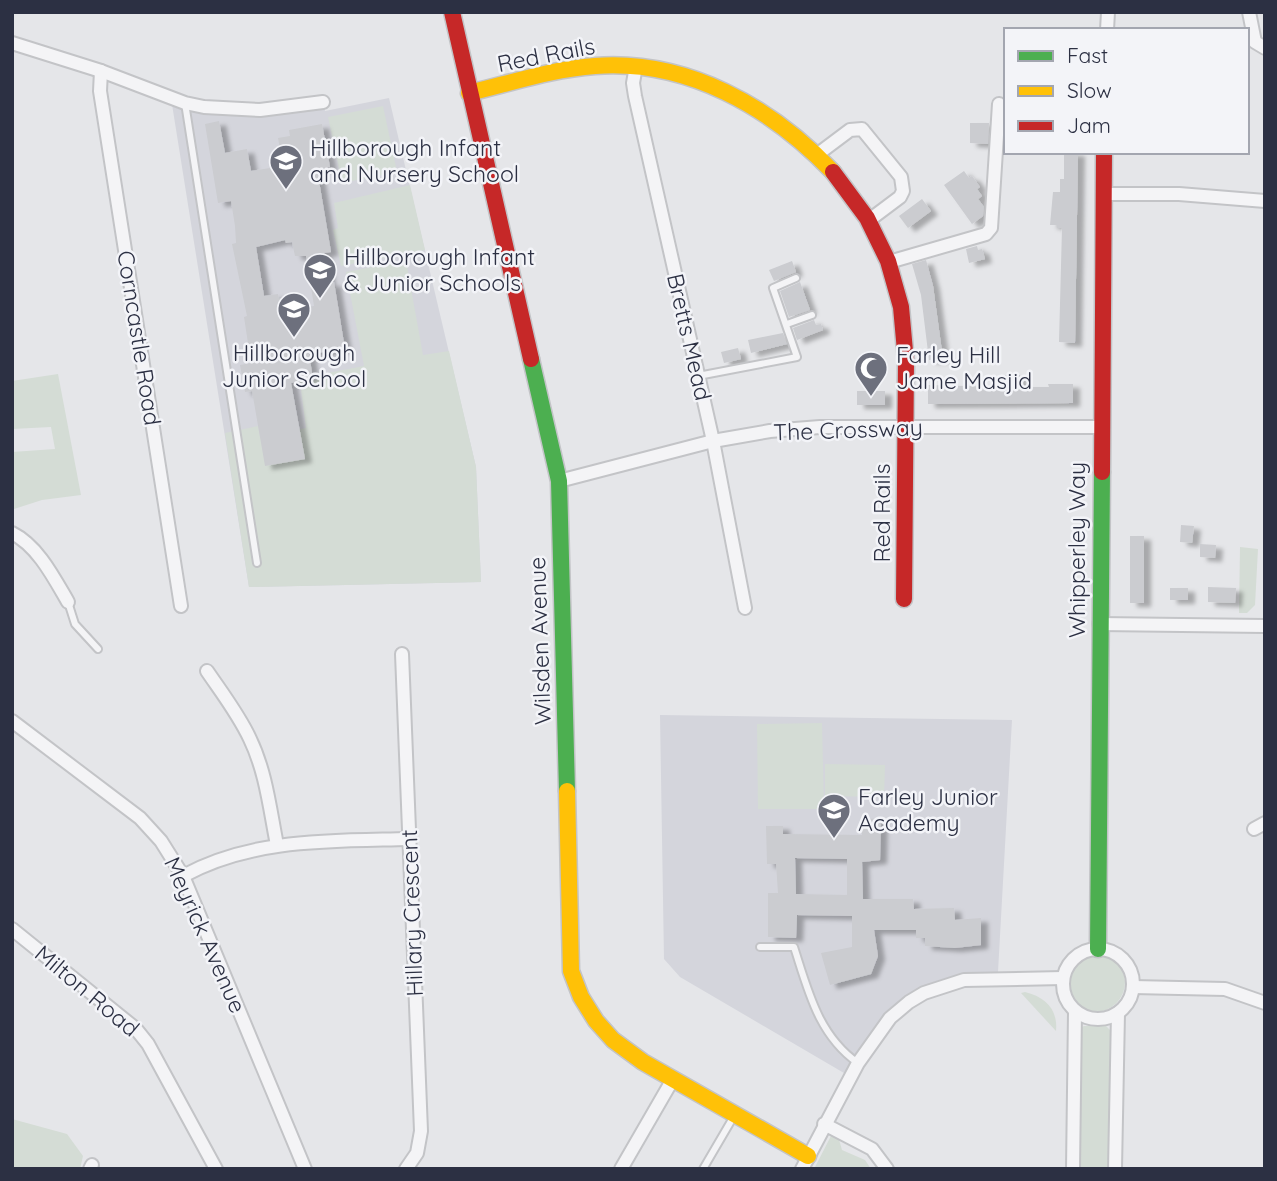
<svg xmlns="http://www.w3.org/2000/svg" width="1277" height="1181" font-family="Quicksand,sans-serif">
	<defs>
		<filter id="shadow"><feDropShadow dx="7" dy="4" stdDeviation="2" flood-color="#0004"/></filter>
	</defs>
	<rect width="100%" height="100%" fill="#e5e6e9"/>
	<g fill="#d4d5dc">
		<polygon points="171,98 197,107 323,102 325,111 389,98 476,467 481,582 249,587"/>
		<polygon points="660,715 1012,720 998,972 959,974 931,983 895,1006 869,1035 844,1073 680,977 664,959"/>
	</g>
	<g fill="#d4dcd5">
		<polygon points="383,106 397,172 342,183 328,117"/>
		<polygon points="410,185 425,250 341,266 333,230 338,228 334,203"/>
		<polygon points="406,261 423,355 449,351 476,467 481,582 249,587 225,433 258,426 260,436 306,428 300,382 317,380 317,375 364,366 346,272"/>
		<polygon points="58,374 81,495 42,500 14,509 12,502 12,452 55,449 51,427 12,429 12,381"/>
		<polygon points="1240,547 1258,549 1255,605 1247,613 1239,613"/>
		<polygon points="822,723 824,809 758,809 757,724"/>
		<polygon points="825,764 885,765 884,797 825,796"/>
		<circle cx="1095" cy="982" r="30"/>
		<path d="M1025 992C1046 997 1058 1010 1056 1031L1021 993Z"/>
		<polygon points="1084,1026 1106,1026 1113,1033 1111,1169 1075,1169 1080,1028"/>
		<polygon points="12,1119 67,1134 83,1156 80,1169 12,1169"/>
		<polygon points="832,1134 838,1136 842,1150 865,1160 871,1169 814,1169"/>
	</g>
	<g fill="#cbccd0" fill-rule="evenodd" filter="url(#shadow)">
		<path d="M219 121 225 153 247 149 251 171 283 166 278 138 290 136 289 130 322 124 330 167 317 169 331 252 324 253 329 283 334 282 345 349 309 354 313 379 291 383 305 459 265 466 252 391 245 392 240 365 251 363 244 317 247 316 232 244 236 243 235 226 231 201 218 203 205 124ZM285 240 286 243 292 242 295 256H306L314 306 291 310 288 297 279 299 278 294 264 296 256 247Z"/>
		<polygon points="970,123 989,123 988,144 970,143"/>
		<polygon points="1064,152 1078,152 1075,343 1059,342 1062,228 1057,228 1057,225 1050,225 1053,192 1060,192 1060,179 1064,179"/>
		<polygon points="964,171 969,178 972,176 980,187 977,189 982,196 978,199 984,207 983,216 972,224 944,185"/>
		<polygon points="922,199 931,211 908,228 899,216"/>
		<polygon points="977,246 978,250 982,249 985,259 969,263 966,249"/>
		<polygon points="926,260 933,286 943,359 929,360 921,295 912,264"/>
		<polygon points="792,261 796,272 774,281 769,270"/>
		<polygon points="800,282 810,310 789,317 780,291"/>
		<polygon points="814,320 816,325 821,324 823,330 797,340 793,328"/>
		<polygon points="783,333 787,344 751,353 748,340"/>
		<polygon points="738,348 741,359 724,363 721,352"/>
		<polygon points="1002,375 1020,375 1020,387 1049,387 1048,384 1073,384 1073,403 928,404 928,385 1002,387"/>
		<rect x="857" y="391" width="28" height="14"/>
		<polygon points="1181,525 1194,526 1192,543 1180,542"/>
		<rect x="1130" y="536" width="14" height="67"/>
		<polygon points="1200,544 1216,545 1215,558 1200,557"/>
		<polygon points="1208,587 1236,588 1235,603 1208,602"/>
		<rect x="1170" y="588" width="18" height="12"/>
		<path d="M881 818 880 860 862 862 863 899H913L914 909 954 908 955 920 981 918V945L955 948 925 946V938H916V930H874L878 956 871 974 830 985 821 953 852 947V916L797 915 796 938 768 937V893H778L776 864H767L766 826H783V834L862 835 861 827 869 828 868 819ZM795 858 847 859V895L796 894Z"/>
	</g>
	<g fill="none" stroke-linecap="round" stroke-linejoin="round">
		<defs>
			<g id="lane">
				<polyline points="185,103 257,563"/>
				<polyline points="787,324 812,315"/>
				<polyline points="698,376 797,357 773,288 796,278"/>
				<polyline points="68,602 75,624 98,649"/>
				<path d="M760 947H794C808 990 818 1035 858 1063"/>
				<polyline points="703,1169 734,1116"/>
			</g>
			<g id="street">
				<polyline points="1249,12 1255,42 1265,48"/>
				<polyline points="1107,30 1108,12"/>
				<polyline points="12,43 101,71 185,103 204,107 260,110 323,102"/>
				<polyline points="636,66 633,83 635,96 713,441 745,608"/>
				<polyline points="101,71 100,91 181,606"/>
				<polyline points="818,154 850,130 862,129 901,177 903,191 900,197 868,221"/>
				<polyline points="1103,194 1179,194 1265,201"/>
				<polyline points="889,262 986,234 991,228 999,104"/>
				<polyline points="559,481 713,441 770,431 820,427 1101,427"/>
				<path d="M12 533C38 546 54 578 68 602"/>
				<polyline points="1099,624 1265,626"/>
				<polyline points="402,654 421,1131 417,1153 406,1169"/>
				<path d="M207 671C222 693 239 715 250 739 266 772 270 810 277 845"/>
				<polyline points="12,721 140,818 161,841 183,876 305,1169"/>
				<polyline points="1254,829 1265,823"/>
				<path d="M183 876C252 838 332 841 408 839"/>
				<polyline points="12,929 136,1029 148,1044 216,1169"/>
				<circle cx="1098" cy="984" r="35"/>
				<polyline points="1133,987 1225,989 1265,1003"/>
				<polyline points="824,1124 872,1149 887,1169"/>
				<polyline points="90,1169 92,1165"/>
				<polyline points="621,1169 673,1079"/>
				<polyline points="802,1169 858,1063 890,1018 909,1002 924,993 964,980 1063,978"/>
				<polyline points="1073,1169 1075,1012"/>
				<polyline points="1115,1169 1118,1013"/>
			</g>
			<g id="fast">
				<polyline points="531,359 559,481 567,791"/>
				<polyline points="1098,949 1102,472"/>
			</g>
			<g id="slow">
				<path d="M469 93C511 83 552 69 595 66 687 59 771 107 833 172"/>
				<polyline points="567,791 571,971 581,997 596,1021 613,1040 643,1062 808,1156"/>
			</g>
			<g id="jam">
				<polyline points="452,12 531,359"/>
				<polyline points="833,172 867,218 888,261 901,307 906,362 904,599"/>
				<polyline points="1102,472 1104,152"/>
			</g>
		</defs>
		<use href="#lane" stroke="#c3c4c7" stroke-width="10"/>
		<use href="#street" stroke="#c3c4c7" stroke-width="16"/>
		<use href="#fast" stroke="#c3c4c7" stroke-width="19"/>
		<use href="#slow" stroke="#c3c4c7" stroke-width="19"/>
		<use href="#jam" stroke="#c3c4c7" stroke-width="19"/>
		<use href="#lane" stroke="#f4f4f6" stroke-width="6"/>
		<use href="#street" stroke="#f4f4f6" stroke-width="12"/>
		<use href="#fast" stroke="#4caf50" stroke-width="16"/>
		<use href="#slow" stroke="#ffc107" stroke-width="16"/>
		<use href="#jam" stroke="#c62828" stroke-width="16"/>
	</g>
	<defs>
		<symbol id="school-pin" viewBox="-11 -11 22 30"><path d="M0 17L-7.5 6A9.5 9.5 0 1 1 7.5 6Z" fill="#6d707d" stroke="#f3f4f8"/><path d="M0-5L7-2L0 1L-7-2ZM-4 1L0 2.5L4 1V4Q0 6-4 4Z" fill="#fff"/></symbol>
		<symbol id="mosque-pin" viewBox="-11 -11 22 30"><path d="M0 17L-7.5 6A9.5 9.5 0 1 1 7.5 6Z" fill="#6d707d" stroke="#f3f4f8"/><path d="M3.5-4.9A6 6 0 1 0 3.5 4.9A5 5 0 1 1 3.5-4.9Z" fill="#fff"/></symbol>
	</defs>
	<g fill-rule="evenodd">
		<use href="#school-pin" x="267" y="142" width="38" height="52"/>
		<use href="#school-pin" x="301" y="251" width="38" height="52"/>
		<use href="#school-pin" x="275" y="290" width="38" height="52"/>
		<use href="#mosque-pin" x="852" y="349" width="38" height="52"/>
		<use href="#school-pin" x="815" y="791" width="38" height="52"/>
	</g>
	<g text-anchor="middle" stroke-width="5" stroke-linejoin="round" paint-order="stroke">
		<g font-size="23" fill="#2c3043" stroke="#f3f4f8">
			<text transform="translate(546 55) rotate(-11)" y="8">Red Rails</text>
			<text transform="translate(689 337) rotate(77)" y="8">Bretts Mead</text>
			<text transform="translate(139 338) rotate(81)" y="8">Corncastle Road</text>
			<text transform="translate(848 430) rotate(-2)" y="8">The Crossway</text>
			<text transform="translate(882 513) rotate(-90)" y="8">Red Rails</text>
			<text transform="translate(1077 550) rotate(-90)" y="8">Whipperley Way</text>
			<text transform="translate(540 641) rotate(-92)" y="8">Wilsden Avenue</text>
			<text transform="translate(412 913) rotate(-92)" y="8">Hillary Crescent</text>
			<text transform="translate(205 935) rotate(66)" y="8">Meyrick Avenue</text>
			<text transform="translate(87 991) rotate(40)" y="8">Milton Road</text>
		</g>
		<g font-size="23" fill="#2c3043" stroke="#f3f4f8" text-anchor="start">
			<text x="310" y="156">Hillborough Infant<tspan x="310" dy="26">and Nursery School</tspan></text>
			<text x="344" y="265">Hillborough Infant<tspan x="344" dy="26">&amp; Junior Schools</tspan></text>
			<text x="294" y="361" text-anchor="middle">Hillborough<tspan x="294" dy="26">Junior School</tspan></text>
			<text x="896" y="363">Farley Hill<tspan x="896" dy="26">Jame Masjid</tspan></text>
			<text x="858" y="805">Farley Junior<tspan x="858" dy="26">Academy</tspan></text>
		</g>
	</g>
	<rect width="1277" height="1181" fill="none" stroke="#2c3043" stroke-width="28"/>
	<rect x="1004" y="28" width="245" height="126" fill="#f3f4f8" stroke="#a3a6b0" stroke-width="2"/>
	<rect x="1018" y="51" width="35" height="10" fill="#4caf50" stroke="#a3a6b0" stroke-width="2"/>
	<text x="1067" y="63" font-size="21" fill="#2c3043">Fast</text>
	<rect x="1018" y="86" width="35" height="10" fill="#ffc107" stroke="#a3a6b0" stroke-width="2"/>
	<text x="1067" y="98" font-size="21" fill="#2c3043">Slow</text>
	<rect x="1018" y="121" width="35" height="10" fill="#c62828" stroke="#a3a6b0" stroke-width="2"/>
	<text x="1067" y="133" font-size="21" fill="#2c3043">Jam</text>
</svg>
